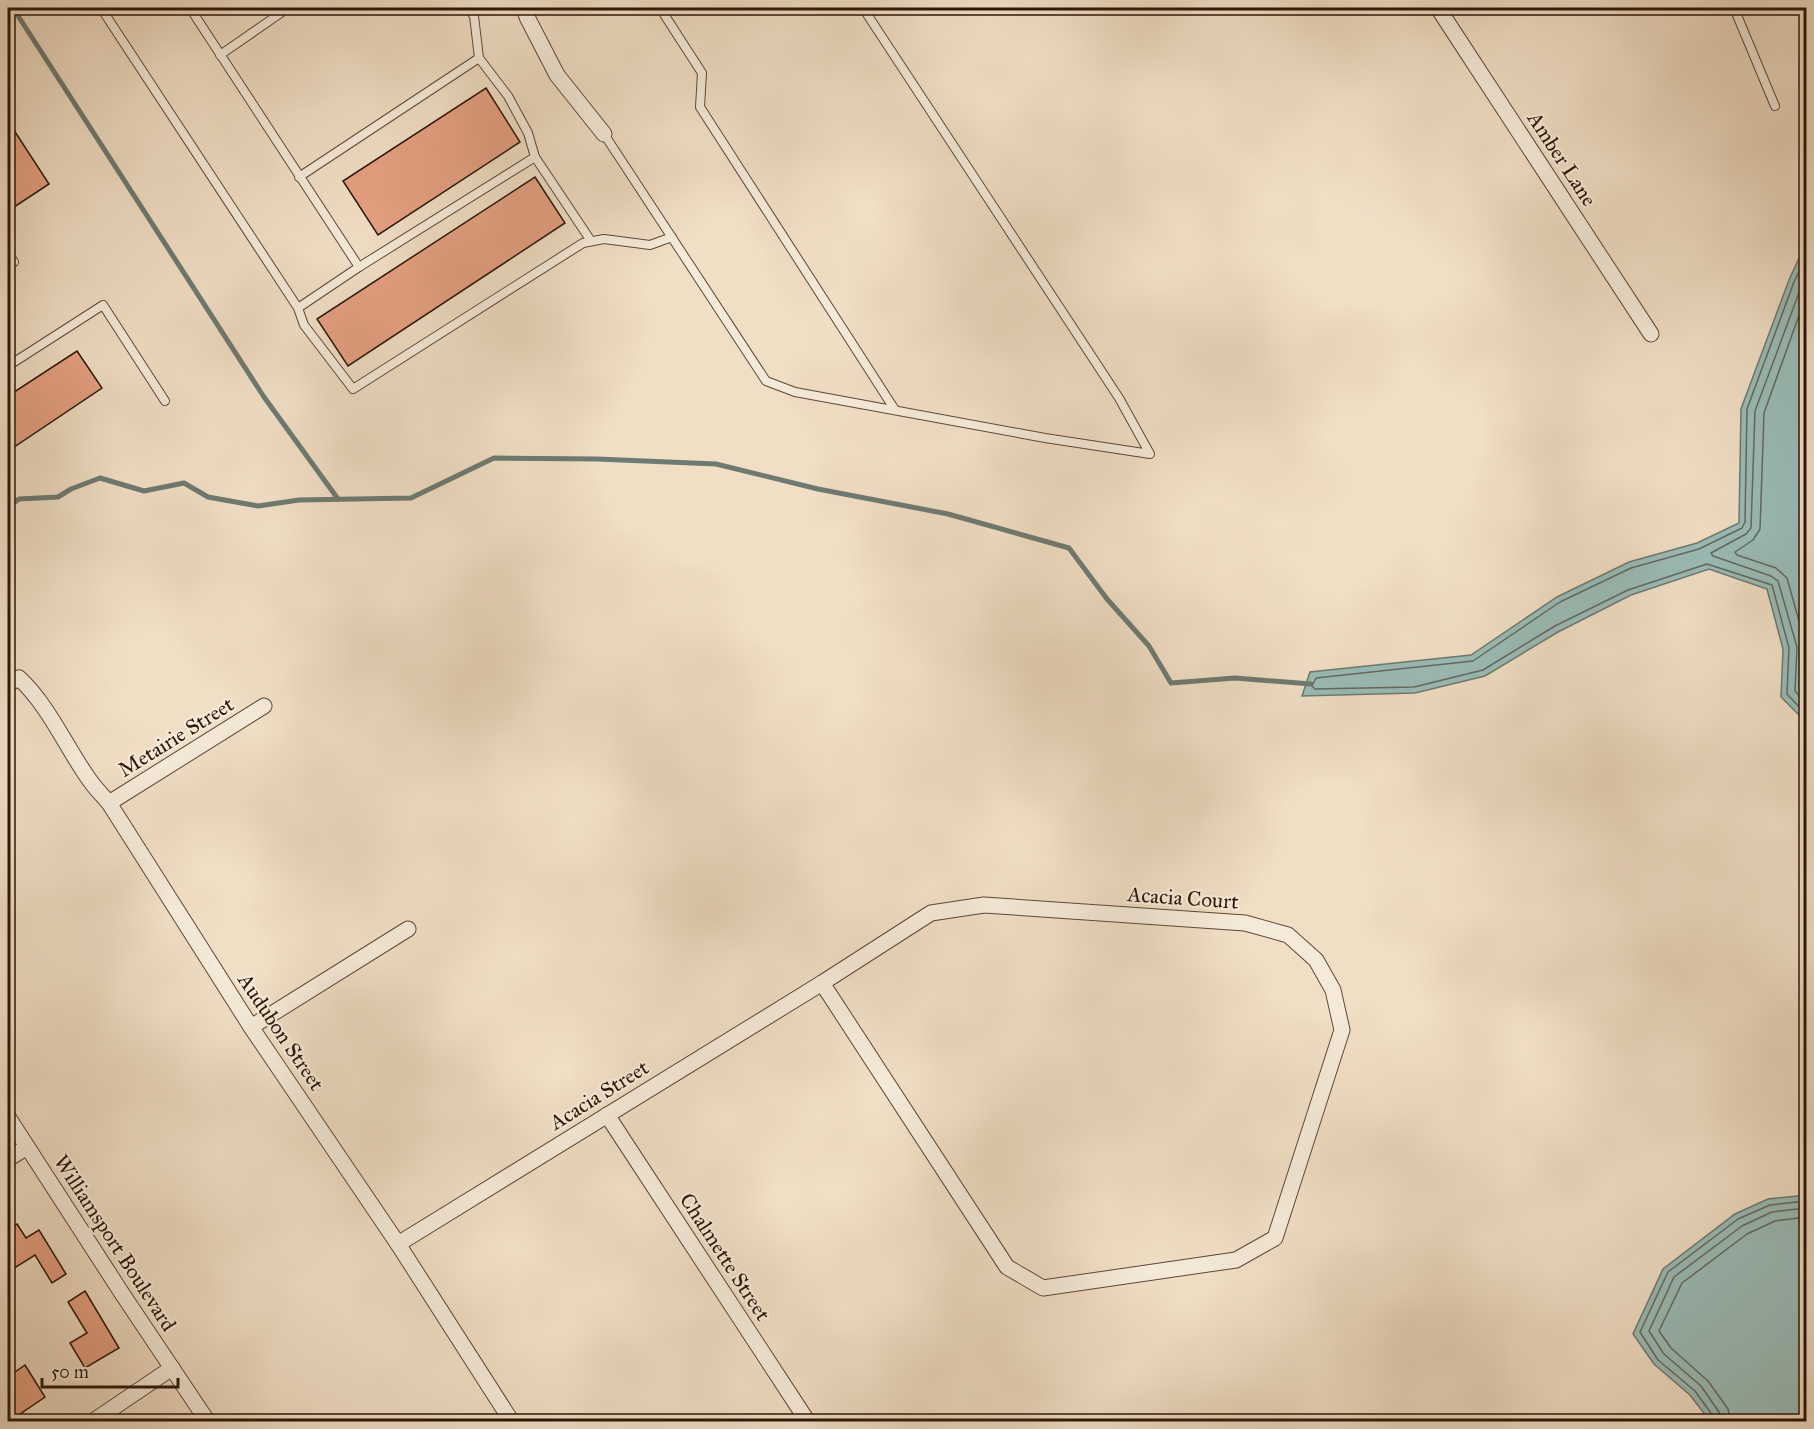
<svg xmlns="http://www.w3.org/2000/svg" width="1814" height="1429" font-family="'IM FELL Great Primer',serif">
	<rect width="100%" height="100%" fill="#f0dec5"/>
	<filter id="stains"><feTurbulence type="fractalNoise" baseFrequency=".00333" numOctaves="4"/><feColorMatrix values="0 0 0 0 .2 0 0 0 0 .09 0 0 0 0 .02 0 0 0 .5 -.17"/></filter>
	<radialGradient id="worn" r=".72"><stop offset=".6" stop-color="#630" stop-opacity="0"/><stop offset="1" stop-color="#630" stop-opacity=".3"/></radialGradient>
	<g fill="#9abcb7" stroke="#6e7a71" stroke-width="1.5">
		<polygon points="1806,243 1806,722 1781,697 1783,649 1767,589 1709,569 1631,595 1558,632 1485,676 1415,693 1302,696 1310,672 1471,655 1557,597 1629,562 1697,543 1739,523 1741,409 1789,280"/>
		<polygon points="1806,1195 1806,1421 1710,1421 1690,1395 1654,1364 1633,1334 1663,1269 1735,1214 1768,1199"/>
	</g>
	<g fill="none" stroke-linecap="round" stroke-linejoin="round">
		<g stroke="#636960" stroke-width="1.5">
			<polyline points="1806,257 1794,282 1747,409 1745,522 1742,528 1699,549 1631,568 1560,602 1473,661 1316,678 1312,686 1315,689 1414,687 1483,670 1555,626 1628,590 1707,564 1772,585 1789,648 1787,694 1806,714"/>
			<polyline points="1806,274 1755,411 1751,528 1746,534 1711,553 1713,556 1771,576 1778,581 1797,647 1795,691 1806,703"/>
			<polyline points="1806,296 1764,413 1760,529 1753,540 1735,552 1737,555 1776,568 1787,578 1806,646 1804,687 1806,691"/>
			<polyline points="1714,1422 1713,1416 1695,1391 1658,1360 1640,1332 1668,1272 1738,1219 1770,1205 1806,1201"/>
			<polyline points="1722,1422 1719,1412 1701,1386 1664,1354 1649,1331 1674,1277 1742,1226 1772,1212 1806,1208"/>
			<polyline points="1731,1422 1728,1409 1708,1381 1671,1348 1659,1331 1682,1283 1747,1234 1775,1221 1806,1217"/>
		</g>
		<g stroke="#6e7a71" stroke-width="5">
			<polyline points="13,8 264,397 338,499"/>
			<polyline points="8,507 19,499 58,497 71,489 100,478 144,491 184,483 208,497 258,506 299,500 411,498 494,458 597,459 716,464 818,489 948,514 1069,548 1107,599 1149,646 1171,683 1235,678 1311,684"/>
		</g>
	</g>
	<g fill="#e5a082" stroke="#2c1608" stroke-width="1.5">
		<polygon points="486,88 520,142 378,235 343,181"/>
		<polygon points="8,121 49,184 8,211"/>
		<polygon points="535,177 565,223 348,366 317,319"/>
		<polygon points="77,351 102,388 8,451 8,396"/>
		<polygon points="17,1224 26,1238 39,1230 66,1274 52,1283 35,1255 8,1272 8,1230"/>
		<polygon points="85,1291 119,1348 85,1368 70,1343 87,1333 68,1302"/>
		<polygon points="25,1365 45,1397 8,1422 8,1377"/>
	</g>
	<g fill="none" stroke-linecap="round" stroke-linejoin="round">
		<defs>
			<g id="service">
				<polyline points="101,8 298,308"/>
				<polyline points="190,8 359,267 298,308 304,325 353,389 583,243 604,239 650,245 672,237"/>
				<polyline points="468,8 474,16 479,58"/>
				<polyline points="660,8 702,73 700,107 895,410"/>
				<polyline points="1734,8 1775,106"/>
				<polyline points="220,55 288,8"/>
				<polyline points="604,134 766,381 795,392 1045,438 1150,454 1119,398 863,8"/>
				<polyline points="299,177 479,58 508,96 528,133 535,157 591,241"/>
				<polyline points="8,253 14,262"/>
				<polyline points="359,267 535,157"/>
				<polyline points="8,366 103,305 165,401"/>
			</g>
			<g id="minor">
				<polyline points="524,8 527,17 557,75 604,134"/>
				<polyline points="1438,8 1651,334"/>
				<path d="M8 684 19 678C50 707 66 748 91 782 96 789 103 796 109 803L251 1027 398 1244 512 1422"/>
				<polyline points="109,803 264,706"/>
				<polygon points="984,905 1245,923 1288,935 1316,960 1333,990 1342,1030 1275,1238 1236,1260 1043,1288 1007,1267 822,983 931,913"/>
				<polyline points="251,1027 408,929"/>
				<polyline points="607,1115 808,1422"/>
				<polyline points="8,1117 121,1292 208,1422"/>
				<polyline points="8,1159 27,1147"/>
				<polyline points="398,1244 822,983"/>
				<polyline points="92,1422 172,1368"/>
			</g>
		</defs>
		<use href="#service" stroke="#5d4837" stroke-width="10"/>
		<use href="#minor" stroke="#5d4837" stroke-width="17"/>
		<use href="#service" stroke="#f5ead9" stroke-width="8"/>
		<use href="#minor" stroke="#f5ead9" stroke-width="15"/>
	</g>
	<g text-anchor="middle" stroke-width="4.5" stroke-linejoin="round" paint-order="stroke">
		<g font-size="21" fill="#2c1608" stroke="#f5ead9">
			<text transform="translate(1562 159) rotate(57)" y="7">Amber Lane</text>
			<text transform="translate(176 737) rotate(-32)" y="7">Metairie Street</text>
			<text transform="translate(1183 898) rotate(4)" y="7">Acacia Court</text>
			<text transform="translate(281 1032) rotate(56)" y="7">Audubon Street</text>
			<text transform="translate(599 1095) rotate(-32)" y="7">Acacia Street</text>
			<text transform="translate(115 1243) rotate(57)" y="7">Williamsport Boulevard</text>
			<text transform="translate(725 1257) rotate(57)" y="7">Chalmette Street</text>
		</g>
	</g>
	<rect width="1814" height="1429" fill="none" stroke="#f0dec5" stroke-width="30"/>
	<rect x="9" y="9" width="1796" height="1411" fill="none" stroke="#2c1608" stroke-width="3"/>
	<rect x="15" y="15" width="1784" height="1399" fill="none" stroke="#2c1608" stroke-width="1.5"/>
	<path d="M42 1378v9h136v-9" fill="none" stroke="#2c1608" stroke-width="3"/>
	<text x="51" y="1378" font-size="18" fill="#2c1608" stroke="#f5ead9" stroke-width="4.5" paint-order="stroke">50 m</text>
	<rect width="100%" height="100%" filter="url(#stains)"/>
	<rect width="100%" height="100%" fill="url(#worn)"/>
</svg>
